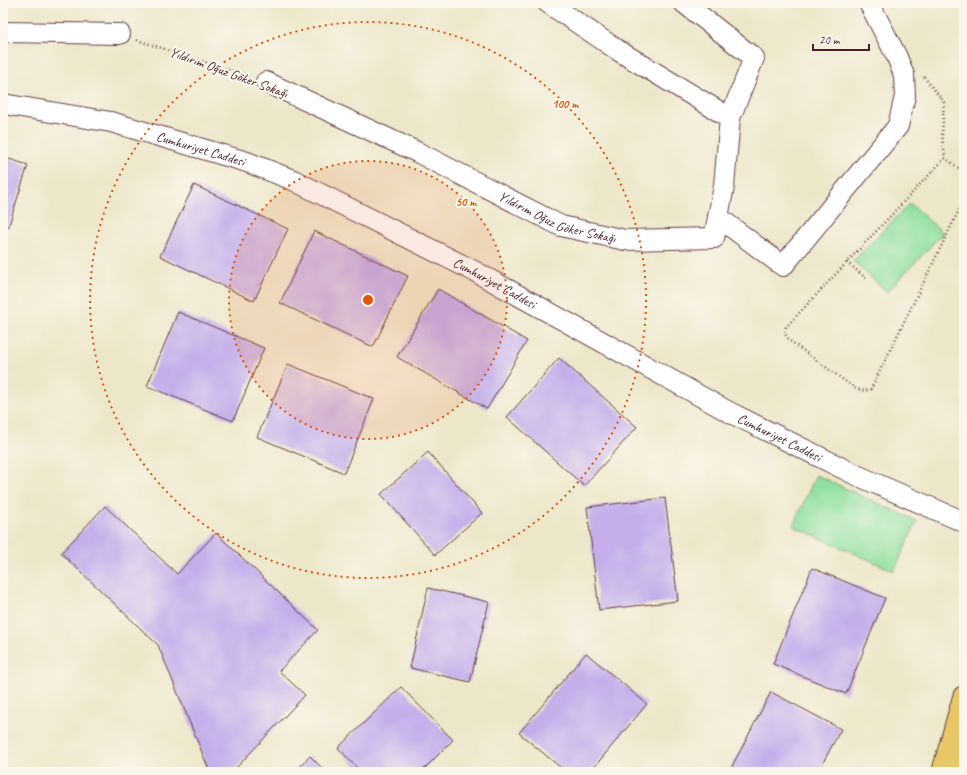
<svg xmlns="http://www.w3.org/2000/svg" width="967" height="775" font-family="Caveat,sans-serif">
	<rect width="100%" height="100%" fill="#fbf7ec"/>
	<filter id="ink" filterUnits="userSpaceOnUse"><feTurbulence type="fractalNoise" baseFrequency=".025" numOctaves="2"/><feDisplacementMap in="SourceGraphic" scale="8" xChannelSelector="R" yChannelSelector="G"/><feConvolveMatrix kernelMatrix="1 2 1 2 8 2 1 2 1" color-interpolation-filters="sRGB"/></filter>
	<filter id="wash" filterUnits="userSpaceOnUse"><feTurbulence type="fractalNoise" baseFrequency=".012" numOctaves="4" result="noise"/><feDisplacementMap in="SourceGraphic" scale="16" xChannelSelector="R" yChannelSelector="G"/><feGaussianBlur stdDeviation="0.9" result="paint"/><feColorMatrix in="noise" values="0 0 0 0 0 0 0 0 0 0 0 0 0 0 0 0 0 1.4 0 .05"/><feComposite in="paint" operator="in"/></filter>
	<g filter="url(#wash)">
		<rect width="100%" height="100%" fill="#ede7ca"/>
		<g fill="#8ddf9f" stroke="#6c7f65">
			<polygon points="910,203 943,233 887,292 853,261"/>
			<polygon points="816,475 917,521 894,571 793,526"/>
		</g>
		<g id="blocks">
			<g fill="#c4afeb">
				<polygon points="3,157 28,165 8,228 3,226"/>
				<polygon points="194,185 288,229 254,301 160,256"/>
				<polygon points="314,231 408,276 373,347 280,303"/>
				<polygon points="438,289 527,341 487,409 397,357"/>
				<polygon points="178,312 264,348 233,421 147,386"/>
				<polygon points="559,358 637,427 584,486 507,417"/>
				<polygon points="288,364 374,399 344,473 257,437"/>
				<polygon points="428,452 482,513 435,555 381,494"/>
				<polygon points="665,498 678,601 599,610 587,507"/>
				<polygon points="105,506 177,574 216,533 318,630 279,671 305,695 237,767 226,772 210,772 158,645 61,553"/>
				<polygon points="812,568 885,598 846,694 773,664"/>
				<polygon points="428,588 489,602 470,682 410,668"/>
				<polygon points="586,653 647,704 590,772 566,772 519,733"/>
				<polygon points="401,687 453,740 421,772 361,772 338,748"/>
				<polygon points="771,692 841,729 818,772 729,772"/>
				<polygon points="310,756 326,772 295,772"/>
			</g>
		</g>
	</g>
	<g filter="url(#ink)">
		<use href="#blocks" fill-opacity="0" stroke="#623d43" stroke-width="1"/>
		<g fill="none" stroke-linecap="round" stroke-linejoin="round">
			<defs>
				<g id="minor">
					<polyline points="548,3 619,51 730,118"/>
					<polyline points="3,32 120,34"/>
					<path id="s1" d="M266 82 417 152 561 226 625 240 714 238 724 186 730 118 754 58 684 3"/>
					<path id="s2" d="M3 104 111 122 247 162 293 180 476 272 729 412 854 474 964 522"/>
					<polyline points="718,217 783,266 898,126 905,96 904,75 897,57 869,3"/>
				</g>
				<g id="major">
					<polyline points="943,772 964,697"/>
					<polyline points="958,772 964,760"/>
				</g>
			</defs>
			<use href="#minor" stroke="#623d43" stroke-width="22"/>
			<use href="#major" stroke="#623d43" stroke-width="24"/>
			<g stroke="#623d43" stroke-width="2.5" stroke-dasharray="1 3" stroke-linecap="butt">
				<polyline points="137,40 248,76"/>
				<polyline points="924,77 944,102 942,135 945,158 964,172"/>
				<polyline points="945,158 786,327 785,334 790,341 856,389 865,391 871,389 964,200"/>
				<polyline points="847,262 868,280"/>
			</g>
			<use href="#minor" stroke="#fff" stroke-width="20"/>
			<use href="#major" stroke="#e9c769" stroke-width="22"/>
		</g>
	</g>
	<circle cx="368" cy="300" r="139" fill="#e0560e" fill-opacity=".12"/>
	<g fill="none" stroke="#e0560e" stroke-width="2" stroke-dasharray="2 4">
		<circle cx="368" cy="300" r="139"/>
		<circle cx="368" cy="300" r="278"/>
	</g>
	<g text-anchor="middle" stroke-width="4" stroke-linejoin="round" paint-order="stroke">
		<g font-size="14" fill="#4a1f2b" stroke="#fbf7ec">
			<text transform="translate(229 72) rotate(20)" y="5">Yıldırım Oğuz Göker Sokağı</text>
			<text dy="5" stroke="none"><textPath href="#s2" startOffset="203">Cumhuriyet Caddesi</textPath></text>
			<text dy="5" stroke="none"><textPath href="#s1" startOffset="322">Yıldırım Oğuz Göker Sokağı</textPath></text>
			<text dy="5" stroke="none"><textPath href="#s2" startOffset="527">Cumhuriyet Caddesi</textPath></text>
			<text dy="5" stroke="none"><textPath href="#s2" startOffset="851">Cumhuriyet Caddesi</textPath></text>
		</g>
	</g>
	<circle cx="368" cy="300" r="6" fill="#e0560e" stroke="#fbf7ec" stroke-width="2"/>
	<g font-size="12" text-anchor="middle" font-weight="bold" fill="#e0560e" stroke="#fbf7ec" stroke-width="4" stroke-linejoin="round" paint-order="stroke">
		<text x="565" y="108">100 m</text>
		<text x="466" y="206">50 m</text>
	</g>
	<rect width="967" height="775" fill="none" stroke="#fbf7ec" stroke-width="16"/>
	<path d="M813 44v6h56v-6" fill="none" stroke="#4a1f2b" stroke-width="2"/>
	<text x="819" y="44" font-size="12" fill="#4a1f2b" stroke="#fbf7ec" stroke-width="3" paint-order="stroke">20 m</text>
</svg>
